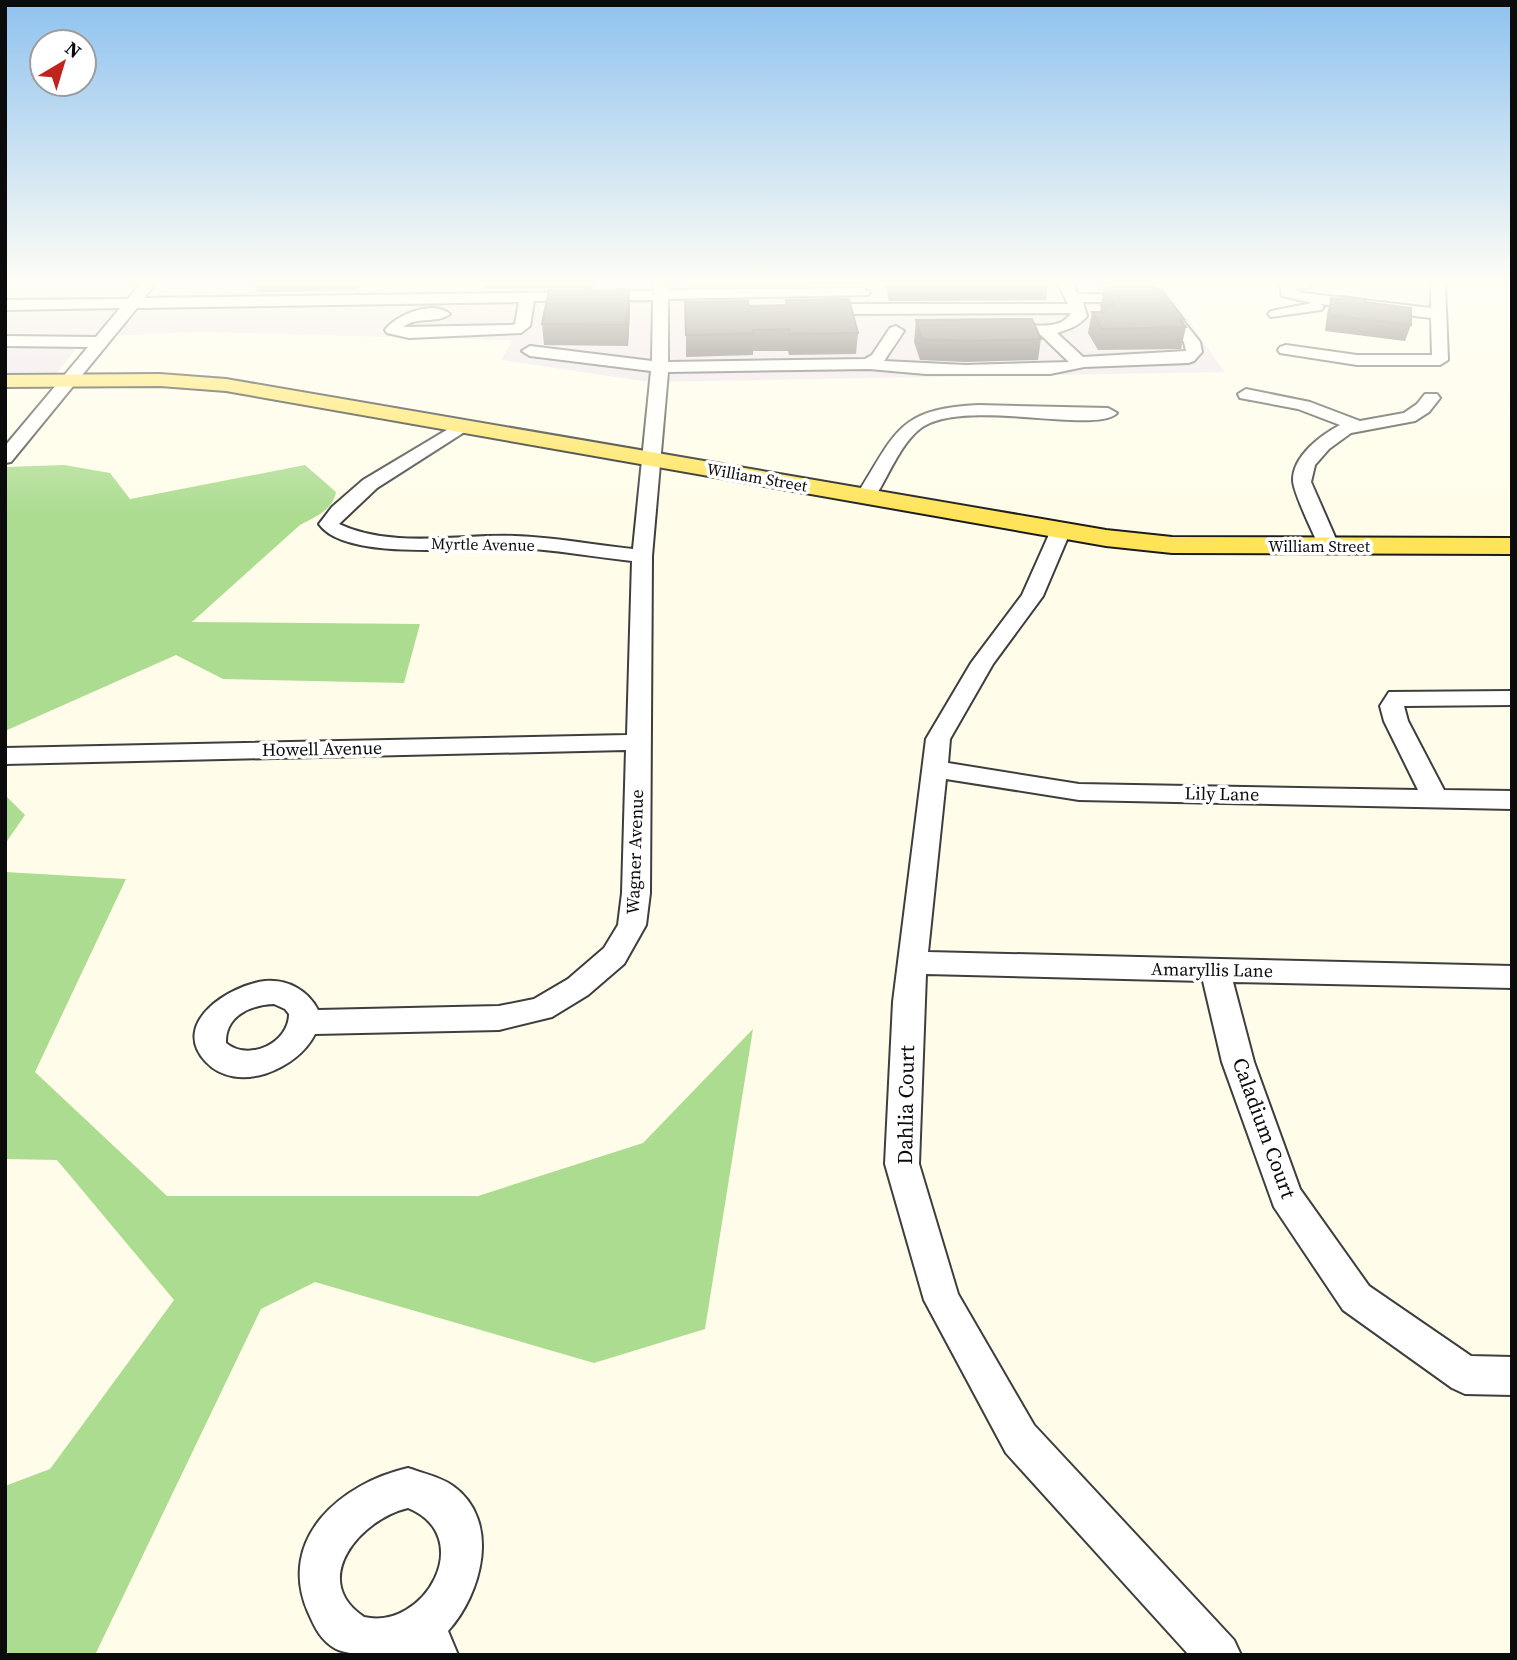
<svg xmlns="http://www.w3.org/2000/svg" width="1517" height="1660" font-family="'Source Serif 4',serif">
	<rect width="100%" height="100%" fill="#fffde9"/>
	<g fill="#ebdeeb">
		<polygon points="5,284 1163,284 1225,372 649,382 501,360 513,340 199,332 86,337 56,374 5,375"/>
		<polygon points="1364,284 1431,284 1431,304 1360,296"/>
	</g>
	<g fill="#acdc90">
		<path d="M64 465 110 473 130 499 305 465 336 492C333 510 315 517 300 525L192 622 420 624 404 683 223 679 176 655 5 731V467Z"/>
		<polygon points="5,795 25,815 5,844"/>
		<polygon points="5,872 126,879 35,1072 167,1196 478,1196 643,1143 753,1029 705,1329 594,1363 315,1282 261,1309 95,1655 5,1655 5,1486 50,1469 174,1300 57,1160 5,1159"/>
	</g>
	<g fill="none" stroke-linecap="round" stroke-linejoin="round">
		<defs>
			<g id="minor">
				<path d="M140 284H155L144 298 654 291V284H668V290L863 288 870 292 868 295 668 299V362L865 359 872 355 890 328 896 326 904 331 884 361 965 365 1069 362 1041 335H1001L993 330C1010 314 1056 339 1071 313L837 314 829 309 837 304H1068L1058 284H1072L1078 294 1153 295 1169 303 1200 342 1202 352 1194 361 1188 363 1084 367 1050 374H926L869 369 668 372 652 556 650 893 646 925 624 964 588 995 552 1017 499 1030 315 1034C298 1069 237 1095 206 1062 169 1023 230 985 265 981 287 979 308 990 318 1010L499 1006 534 999 568 979 604 948 618 925 622 893 626 750 5 764V748L627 735 632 561C593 557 554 549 515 548 471 547 345 562 319 524L332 507 363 480 460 422 469 427 466 431 377 488 339 524C392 549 458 534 515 536 554 537 594 545 633 549L651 371 530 356 522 351 530 346 652 361 653 300 534 301 530 326 521 333 409 338 387 333 385 330C397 314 433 300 450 314 437 324 417 316 403 327L512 325 515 324 519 302 137 308 11 462 5 463V446L88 347 5 346V336L96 337 120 308 5 310V300L128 299ZM1083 302H1145L1159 309 1184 342 1186 351 1083 357 1057 333C1069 329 1079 326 1087 316ZM274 1004 285 1009 289 1014C289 1043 249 1062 226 1043 225 1016 250 1005 274 1004Z"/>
				<polygon points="1280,284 1310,284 1308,288 1294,289 1303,293 1431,308 1431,284 1445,284 1448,360 1440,365 1357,365 1280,353 1278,350 1280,347 1286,345 1357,355 1432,355 1431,318 1321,304 1324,307 1321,310 1271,317 1268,314 1271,311 1312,303 1282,296"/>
				<path d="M1246 389 1310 402 1360 421 1404 413 1417 404 1425 394H1437L1440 398 1429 412 1415 421 1351 433 1329 449 1315 465 1311 482 1339 546 1336 550H1322L1319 546C1313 533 1293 492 1293 480 1293 456 1321 435 1340 425L1298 409 1240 398 1238 394Z"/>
				<path d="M978 405 1108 408 1117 413C1097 435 963 397 921 428 899 445 888 478 873 500H859L856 496C896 433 897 409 978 405Z"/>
				<polygon points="1061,524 1068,526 1071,530 1043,596 993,664 950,739 948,763 1079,784 1418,790 1384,721 1380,706 1389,692 1512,691 1512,705 1404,706 1408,721 1444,790 1512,791 1512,809 1079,800 946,779 928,952 1512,966 1512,988 1233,982 1254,1062 1300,1189 1369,1286 1471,1356 1512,1357 1512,1395 1465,1394 1452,1388 1343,1310 1274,1207 1222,1062 1203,981 926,974 919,1164 958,1294 1034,1425 1234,1640 1241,1655 1189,1655 1006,1453 924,1300 885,1164 893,1002 926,739 971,663 1022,595 1051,530 1054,526"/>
				<path d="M408 1468C422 1473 441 1477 453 1486 502 1521 481 1595 448 1631L458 1655C429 1655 360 1660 336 1649 321 1641 315 1628 308 1612 276 1538 342 1483 408 1468ZM408 1508C478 1537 424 1631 364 1617 308 1580 361 1519 408 1508Z"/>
			</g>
			<polygon id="major" points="160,374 226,379 1106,530 1172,537 1512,538 1512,554 1172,553 1106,546 226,391 160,386 5,387 5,375"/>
		</defs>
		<use href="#minor" stroke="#3e3e3e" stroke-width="4"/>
		<use href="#major" stroke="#1c1c1c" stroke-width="4"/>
		<use href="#minor" fill="#fff" fill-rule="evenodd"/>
		<use href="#major" fill="#ffe459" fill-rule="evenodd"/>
	</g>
	<g fill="#48423d">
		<polygon points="255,284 360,284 357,290 257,292"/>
		<polygon points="485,284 594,284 593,289 590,290 629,289 630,310 628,346 544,345 542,324 549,289 486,289"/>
		<polygon points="691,284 836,284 836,285 691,287"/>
		<polygon points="885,284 1048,284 1046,300 889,301"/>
		<polygon points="1104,287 1184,319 1183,323 1186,327 1181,349 1098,350 1088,333 1092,312 1100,312"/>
		<polygon points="1342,296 1365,302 1411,325 1405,341 1325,331 1327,314 1331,298 1341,299"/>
		<polygon points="786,300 858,333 856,354 789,355 788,351 753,351 753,355 686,357 686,335 749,306 786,305"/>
		<polygon points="916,320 1041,339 1038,360 965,362 920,360 914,342"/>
	</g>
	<polygon fill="#3b3632" points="629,289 630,310 628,346 626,325"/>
	<g fill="#544d47" stroke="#3b3632" stroke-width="2">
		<polygon points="550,284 589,284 588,290 629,289 626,325 542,324"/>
		<polygon points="1153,286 1162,290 1184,319 1180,319 1186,327 1102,329 1092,312 1105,312 1101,305 1115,305 1104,287"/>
		<polygon points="1342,296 1366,299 1365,302 1411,308 1411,325 1330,315 1331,298 1342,299"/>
		<polygon points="849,299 858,333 789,334 789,329 753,330 753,334 686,335 685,302 748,301 749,306 787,305 786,300"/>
		<polygon points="1032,319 1041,339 967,341 922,339 916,320"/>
	</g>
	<linearGradient id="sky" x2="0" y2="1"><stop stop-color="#8fc2ef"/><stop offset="0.55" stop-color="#fffef5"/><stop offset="1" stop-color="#fffef5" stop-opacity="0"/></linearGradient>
	<rect width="1517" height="516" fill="url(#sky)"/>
	<g text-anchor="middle" stroke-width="7" stroke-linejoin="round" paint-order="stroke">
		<g font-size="16" fill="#0b0b0b" stroke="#fff">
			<text transform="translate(757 477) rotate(10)" y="6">William Street</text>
			<text transform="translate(483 544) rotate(1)" y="6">Myrtle Avenue</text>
			<text x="1319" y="552">William Street</text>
		</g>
		<g font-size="18" fill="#0b0b0b" stroke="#fff">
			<text transform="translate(322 749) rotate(-1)" y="6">Howell Avenue</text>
			<text transform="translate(1222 794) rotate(1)" y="6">Lily Lane</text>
			<text transform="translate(635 852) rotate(-88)" y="6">Wagner Avenue</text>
			<text transform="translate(1212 970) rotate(1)" y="6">Amaryllis Lane</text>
		</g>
		<g font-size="21" fill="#0b0b0b" stroke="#fff">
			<text transform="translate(906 1105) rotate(-89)" y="7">Dahlia Court</text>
			<text transform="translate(1264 1128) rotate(70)" y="7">Caladium Court</text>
		</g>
	</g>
	<rect width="1517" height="1660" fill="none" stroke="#0b0b0b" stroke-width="14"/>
	<g transform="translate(63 63) rotate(38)"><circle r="33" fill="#ffffff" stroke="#9d9d9d" stroke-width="2"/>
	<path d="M0-5L12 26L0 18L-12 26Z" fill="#c1231d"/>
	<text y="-10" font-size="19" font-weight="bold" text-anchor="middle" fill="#0b0b0b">N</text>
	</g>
</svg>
